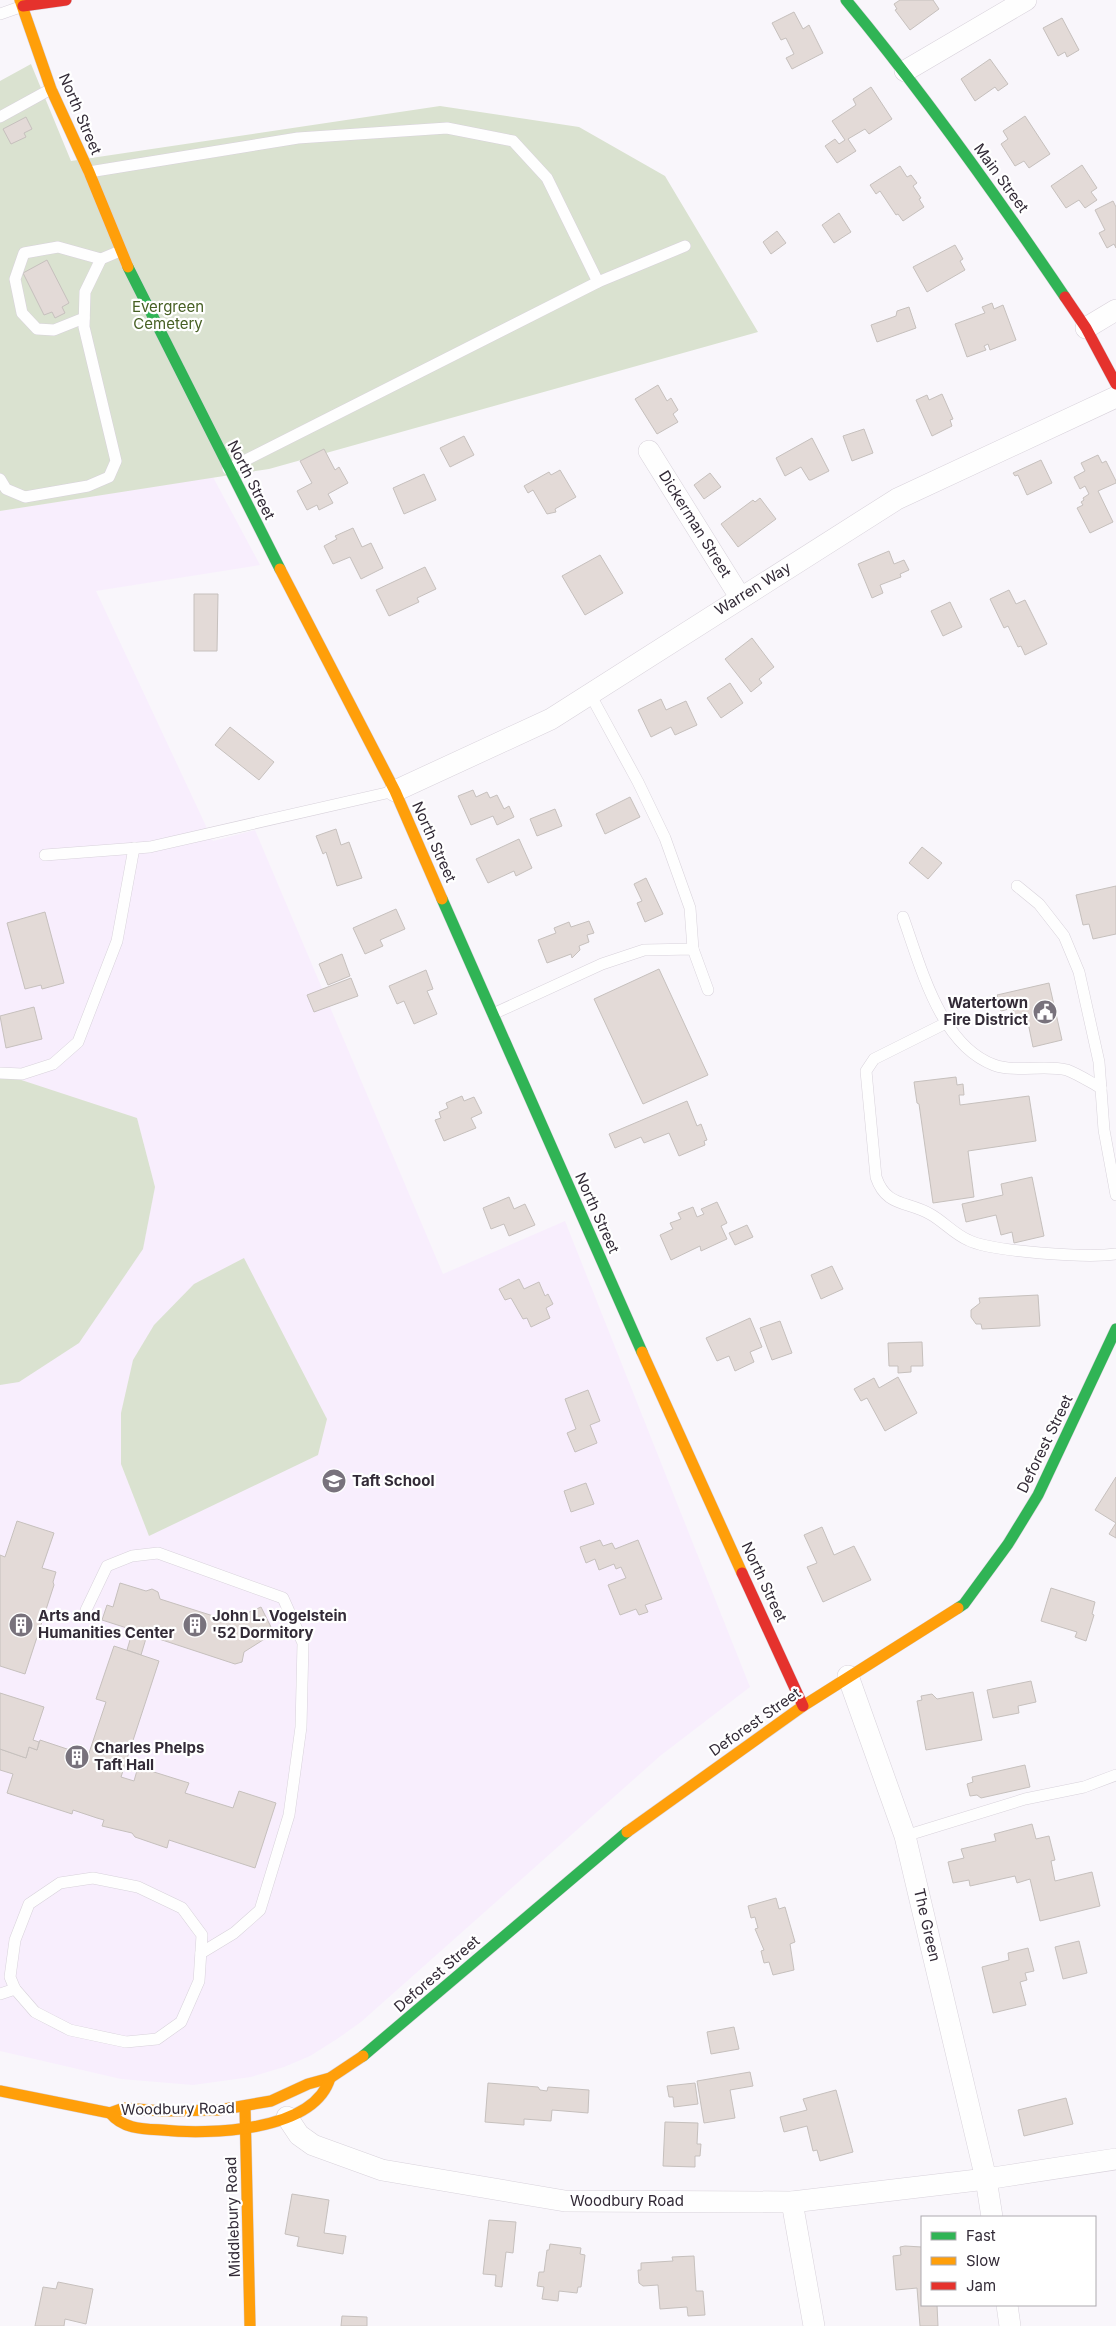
<svg xmlns="http://www.w3.org/2000/svg" width="1116" height="2326" font-family="Inter,sans-serif">
	<rect width="100%" height="100%" fill="#f9f6fb"/>
	<polygon fill="#f8eefd" points="213,477 260,565 96,591 213,841 255,830 443,1274 565,1221 750,1687 660,1756 361,2022 337,2039 310,2056 284,2067 251,2077 193,2085 121,2079 0,2051 0,511"/>
	<g fill="#dae2d0">
		<polygon points="31,64 71,161 440,106 579,127 665,176 758,332 269,469 0,511 0,81"/>
		<polygon points="0,1073 137,1118 155,1187 143,1249 79,1343 19,1382 0,1385"/>
		<polygon points="244,1258 327,1419 318,1455 149,1536 121,1464 121,1413 133,1360 154,1325 194,1284"/>
	</g>
	<g fill="#e3dad7" stroke="#c6c0bd">
		<polygon points="900,0 933,0 939,9 910,30 895,10 897,9 894,4"/>
		<polygon points="794,12 803,29 809,25 823,53 792,69 786,58 794,54 786,38 781,40 772,23"/>
		<polygon points="1062,18 1079,50 1067,57 1065,52 1058,56 1043,28"/>
		<polygon points="990,59 1008,84 998,91 995,87 975,101 961,79"/>
		<polygon points="871,87 892,119 869,134 865,129 848,139 856,151 837,163 825,146 835,139 839,144 845,140 832,121 856,105 853,99"/>
		<polygon points="1025,116 1050,154 1029,168 1024,161 1015,166 1001,144 1008,139 1003,131"/>
		<polygon points="26,117 32,129 24,133 26,137 11,144 3,129"/>
		<polygon points="1082,165 1097,188 1091,192 1097,200 1085,208 1079,200 1066,208 1051,186"/>
		<polygon points="900,166 907,177 911,175 917,183 913,186 921,198 919,199 924,207 903,221 898,214 896,215 880,191 876,194 870,185"/>
		<polygon points="1113,201 1116,207 1116,248 1114,244 1107,248 1099,233 1105,230 1095,210"/>
		<polygon points="839,213 851,232 834,243 822,225"/>
		<polygon points="777,231 786,243 771,254 763,242"/>
		<polygon points="955,245 963,259 960,261 965,270 927,292 913,267"/>
		<polygon points="47,260 69,303 62,307 65,313 55,318 52,312 44,315 23,273"/>
		<polygon points="992,303 994,309 1003,305 1016,340 990,350 988,344 984,346 986,350 967,357 955,324 985,313 982,307"/>
		<polygon points="909,307 916,328 877,342 871,325 896,316 897,311"/>
		<polygon points="658,385 667,401 671,398 678,410 673,414 678,422 657,434 635,399"/>
		<polygon points="942,394 953,419 950,420 952,426 932,436 916,400 927,395 929,400"/>
		<polygon points="864,429 873,453 852,461 843,436"/>
		<polygon points="464,436 474,455 450,467 440,448"/>
		<polygon points="812,438 829,471 811,480 809,480 801,467 785,476 776,458"/>
		<polygon points="324,449 335,470 339,467 348,483 328,494 333,503 319,510 317,505 307,510 297,491 312,483 300,461"/>
		<polygon points="1098,455 1102,463 1106,461 1116,481 1116,483 1098,491 1113,522 1090,533 1077,508 1083,505 1081,502 1084,500 1083,498 1089,494 1085,486 1080,489 1074,477 1085,471 1081,463"/>
		<polygon points="1041,460 1052,483 1027,495 1018,475 1015,476 1013,473"/>
		<polygon points="560,470 576,497 555,509 556,512 547,514 533,490 528,493 524,486 549,472 551,475"/>
		<polygon points="710,473 721,487 704,499 694,485"/>
		<polygon points="424,474 436,500 404,514 393,488"/>
		<polygon points="760,498 776,519 738,547 721,524 753,500 755,502"/>
		<polygon points="353,528 362,547 371,543 383,568 361,579 350,557 333,564 324,546 337,539 335,536"/>
		<polygon points="889,551 894,564 904,560 909,570 900,574 901,577 880,585 883,593 872,598 858,564"/>
		<polygon points="600,555 623,593 585,615 562,576"/>
		<polygon points="425,567 436,589 417,598 419,602 389,616 376,590"/>
		<polygon points="1009,590 1016,604 1025,600 1047,644 1025,655 1021,646 1018,647 1008,626 1004,628 990,599"/>
		<polygon points="194,594 218,594 217,651 194,651"/>
		<polygon points="950,602 962,627 943,636 931,611"/>
		<polygon points="752,638 774,667 759,679 762,683 751,692 725,659"/>
		<polygon points="730,683 743,703 721,718 707,698"/>
		<polygon points="661,699 666,710 686,701 697,725 675,735 671,727 651,737 638,710"/>
		<polygon points="230,727 274,762 259,780 215,745"/>
		<polygon points="473,790 476,797 487,792 490,798 497,795 504,809 509,806 514,817 497,825 493,816 471,825 458,796"/>
		<polygon points="630,797 640,817 605,834 596,814"/>
		<polygon points="555,809 562,826 537,836 530,819"/>
		<polygon points="336,829 341,845 349,842 362,878 337,886 326,852 323,854 316,836"/>
		<polygon points="519,839 532,868 516,876 514,871 488,883 476,859"/>
		<polygon points="922,847 942,863 928,879 909,863"/>
		<polygon points="646,878 663,914 645,922 637,903 642,901 634,884"/>
		<polygon points="1116,886 1116,934 1093,939 1089,924 1083,925 1076,895"/>
		<polygon points="396,909 405,929 380,940 383,946 365,954 353,928"/>
		<polygon points="45,912 64,983 42,989 41,985 25,989 7,923"/>
		<polygon points="589,921 594,933 587,935 589,942 579,946 580,950 572,958 571,954 547,963 538,940 556,933 554,928 569,922 571,927"/>
		<polygon points="342,954 350,976 328,985 319,964"/>
		<polygon points="659,969 708,1075 643,1104 594,999"/>
		<polygon points="426,970 433,989 427,991 437,1014 414,1024 404,1001 397,1004 389,986"/>
		<polygon points="351,978 358,996 314,1012 307,995"/>
		<polygon points="1049,983 1062,1040 1033,1047 1026,1013 1014,1016 1013,1008 1001,1011 997,995"/>
		<polygon points="34,1007 42,1039 6,1048 0,1016"/>
		<polygon points="956,1077 957,1085 963,1084 964,1095 959,1095 960,1105 1029,1096 1036,1141 968,1151 974,1197 933,1203 919,1104 917,1103 914,1082"/>
		<polygon points="462,1096 464,1101 474,1097 482,1113 471,1118 476,1128 444,1141 435,1120 441,1118 439,1112 448,1108 446,1103"/>
		<polygon points="687,1101 697,1126 701,1124 707,1140 704,1141 705,1145 679,1156 669,1133 644,1143 641,1137 615,1148 609,1134"/>
		<polygon points="1032,1177 1044,1236 1014,1243 1012,1232 1001,1235 996,1215 966,1222 962,1204 1003,1195 1001,1184"/>
		<polygon points="509,1197 514,1209 525,1204 535,1225 509,1236 504,1224 491,1229 483,1208"/>
		<polygon points="717,1202 727,1223 721,1226 727,1239 701,1251 700,1246 671,1260 660,1235 673,1229 670,1223 681,1219 678,1213 693,1207 697,1217 704,1214 701,1209"/>
		<polygon points="747,1225 753,1237 735,1245 729,1233"/>
		<polygon points="832,1266 843,1289 821,1299 811,1275"/>
		<polygon points="519,1279 524,1289 539,1282 545,1296 548,1294 553,1304 546,1308 550,1318 531,1327 527,1318 523,1319 511,1298 505,1300 499,1289"/>
		<polygon points="1038,1295 1040,1326 982,1329 981,1324 976,1324 971,1317 971,1310 980,1303 979,1298"/>
		<polygon points="750,1318 762,1347 750,1352 754,1362 735,1371 729,1356 717,1361 706,1338"/>
		<polygon points="780,1321 792,1353 772,1360 760,1328"/>
		<polygon points="922,1342 923,1366 911,1366 911,1372 898,1373 898,1366 889,1366 888,1343"/>
		<polygon points="898,1377 917,1413 885,1431 867,1398 861,1401 854,1389 874,1378 879,1388"/>
		<polygon points="588,1390 600,1421 590,1425 597,1443 575,1452 567,1433 576,1429 565,1399"/>
		<polygon points="1116,1477 1116,1538 1109,1534 1116,1523 1095,1510"/>
		<polygon points="586,1483 594,1504 571,1512 564,1491"/>
		<polygon points="17,1521 54,1533 42,1568 56,1572 53,1582 54,1585 25,1674 0,1666 0,1555 5,1557"/>
		<polygon points="822,1527 834,1555 854,1546 871,1580 823,1602 807,1567 817,1563 804,1535"/>
		<polygon points="600,1540 603,1546 612,1543 615,1549 638,1540 662,1599 645,1605 648,1612 639,1615 636,1609 620,1615 608,1585 626,1578 621,1567 616,1569 614,1564 599,1570 595,1559 586,1563 580,1547"/>
		<polygon points="120,1583 146,1591 152,1589 158,1592 160,1599 229,1621 261,1607 274,1633 244,1652 242,1662 235,1664 147,1635 141,1655 127,1650 133,1630 102,1620 107,1605 113,1607"/>
		<polygon points="1051,1588 1095,1602 1092,1614 1094,1615 1086,1641 1075,1637 1077,1632 1041,1621"/>
		<polygon points="114,1646 159,1661 121,1777 134,1781 138,1767 189,1783 185,1793 233,1808 239,1791 276,1803 255,1868 169,1840 167,1848 135,1837 132,1833 102,1826 104,1820 97,1818 73,1810 72,1814 7,1793 13,1774 0,1770 0,1749 26,1758 29,1747 37,1750 40,1740 88,1756 106,1702 96,1699"/>
		<polygon points="1031,1681 1036,1702 1018,1706 1019,1713 993,1718 987,1690"/>
		<polygon points="973,1692 982,1740 926,1750 917,1701 922,1700 921,1696 932,1694 937,1699"/>
		<polygon points="0,1693 44,1707 33,1740 39,1742 37,1750 29,1747 26,1758 0,1749"/>
		<polygon points="1025,1765 1030,1787 981,1798 977,1795 970,1796 967,1784 973,1782 972,1777"/>
		<polygon points="1032,1824 1036,1839 1049,1836 1055,1860 1051,1861 1055,1881 1092,1872 1100,1906 1040,1921 1030,1879 1017,1883 1015,1876 970,1886 969,1880 953,1883 948,1862 964,1858 961,1849 996,1841 994,1834"/>
		<polygon points="776,1898 779,1909 785,1907 795,1942 790,1944 794,1970 773,1975 769,1962 764,1963 761,1951 764,1950 755,1929 758,1928 755,1917 751,1918 748,1906"/>
		<polygon points="1079,1941 1087,1973 1063,1979 1055,1947"/>
		<polygon points="1028,1948 1034,1971 1025,1973 1027,1980 1020,1982 1026,2005 993,2013 982,1967 1009,1960 1008,1953"/>
		<polygon points="734,2027 739,2049 711,2054 707,2032"/>
		<polygon points="750,2072 753,2086 730,2090 735,2118 704,2123 697,2081"/>
		<polygon points="488,2083 538,2087 540,2090 547,2091 548,2087 589,2090 588,2113 552,2110 551,2121 524,2119 524,2125 485,2122"/>
		<polygon points="695,2083 698,2104 674,2107 673,2097 669,2097 667,2086"/>
		<polygon points="836,2090 853,2152 820,2161 817,2150 813,2151 807,2126 784,2132 780,2117 807,2110 803,2099"/>
		<polygon points="1066,2098 1073,2124 1024,2136 1018,2110"/>
		<polygon points="665,2122 698,2123 697,2144 701,2144 700,2156 695,2156 695,2167 663,2166"/>
		<polygon points="292,2194 329,2200 324,2233 346,2236 343,2254 297,2246 299,2237 285,2234"/>
		<polygon points="489,2220 516,2222 513,2253 506,2252 502,2287 495,2286 496,2275 483,2274"/>
		<polygon points="550,2244 581,2248 580,2254 585,2255 581,2287 578,2287 577,2293 559,2291 558,2301 542,2299 544,2287 537,2286 539,2272 544,2272 547,2250 549,2250"/>
		<polygon points="905,2246 922,2247 922,2305 937,2305 938,2326 920,2326 917,2288 896,2290 893,2256 901,2255 900,2247"/>
		<polygon points="694,2256 696,2291 703,2291 705,2315 688,2316 687,2307 660,2309 658,2285 643,2286 639,2283 638,2270 641,2270 641,2263 673,2261 672,2257"/>
		<polygon points="58,2282 93,2289 86,2324 65,2319 64,2326 35,2326 43,2287 56,2289"/>
		<polygon points="342,2316 367,2317 367,2326 341,2326"/>
	</g>
	<g fill="none" stroke-linecap="round" stroke-linejoin="round">
		<defs>
			<g id="lane">
				<polyline points="0,14 23,6"/>
				<polyline points="0,117 51,89"/>
				<polyline points="89,172 298,138 447,128 513,141 547,178 598,282 228,469"/>
				<polyline points="598,282 685,246"/>
				<polyline points="84,318 54,330 37,329 22,313 15,279 24,253 58,247 101,259"/>
				<polyline points="0,479 6,489 25,497 88,486 109,477 116,461 84,327 85,292 101,259 120,251"/>
				<polyline points="590,694 638,782 665,838 690,908 693,949"/>
				<polyline points="45,855 150,847 395,791"/>
				<polyline points="1017,886 1039,904 1064,936 1079,972 1099,1062 1104,1130 1116,1195"/>
				<path d="M903 917C921 967 940 1045 994 1065 1017 1073 1044 1064 1067 1070 1078 1074 1090 1082 1101 1088"/>
				<polyline points="493,1014 602,964 644,950 693,949 708,990"/>
				<path d="M946 1023 874 1059 866 1071 876 1177C886 1207 907 1201 930 1214 943 1221 954 1234 968 1240 992 1252 1088 1258 1116 1254"/>
				<polyline points="0,1073 22,1074 53,1064 78,1042 117,941 134,848"/>
				<polyline points="86,1610 107,1566 132,1556 158,1553 283,1598 303,1643 301,1727 289,1815 260,1910 234,1933 201,1953"/>
				<polyline points="905,1836 1025,1799 1084,1787 1116,1775"/>
				<polygon points="93,1878 138,1887 182,1908 202,1935 199,1981 181,2022 157,2039 126,2042 70,2030 35,2012 15,1989 10,1977 15,1940 29,1904 60,1883"/>
				<polyline points="0,1994 15,1989"/>
			</g>
			<g id="street">
				<polyline points="905,71 1026,0"/>
				<polyline points="1086,328 1116,310"/>
				<polyline points="649,451 740,597"/>
				<polyline points="395,791 551,719 897,499 1116,397"/>
				<polyline points="848,1676 905,1836 986,2179 992,2217"/>
				<polyline points="287,2117 299,2135 313,2145 382,2170 565,2201 792,2202 986,2179 1116,2159"/>
				<polyline points="792,2202 814,2326"/>
				<polyline points="1007,2305 1010,2326"/>
			</g>
			<g id="fast">
				<path d="M846 0C925 95 996 195 1065 297"/>
				<polyline points="128,267 280,569"/>
				<polyline points="442,899 642,1352"/>
				<polyline points="958,1608 964,1604 1008,1544 1038,1495 1116,1329"/>
				<polyline points="363,2056 627,1832"/>
			</g>
			<g id="slow">
				<polyline points="20,0 51,89 89,172 128,267"/>
				<polyline points="280,569 395,791 442,899"/>
				<polyline points="642,1352 742,1573"/>
				<polyline points="627,1832 803,1706 958,1608"/>
				<polyline points="0,2091 110,2113 124,2108 162,2111 219,2110 271,2101 308,2084 330,2078 363,2056"/>
				<polyline points="245,2107 250,2326"/>
				<path d="M110 2113C123 2129 143 2129 162 2130 208 2135 314 2132 330 2078"/>
			</g>
			<g id="jam">
				<polyline points="23,6 66,0"/>
				<polyline points="1065,297 1086,328 1116,384"/>
				<polyline points="742,1573 803,1706"/>
			</g>
		</defs>
		<use href="#lane" stroke="#d8d2db" stroke-width="12"/>
		<use href="#street" stroke="#d8d2db" stroke-width="22"/>
		<use href="#fast" stroke="#d8d2db" stroke-width="12"/>
		<use href="#slow" stroke="#d8d2db" stroke-width="12"/>
		<use href="#jam" stroke="#d8d2db" stroke-width="12"/>
		<use href="#lane" stroke="#fefefe" stroke-width="11"/>
		<use href="#street" stroke="#fefefe" stroke-width="21"/>
		<use href="#fast" stroke="#30b455" stroke-width="11"/>
		<use href="#slow" stroke="#ff9f0a" stroke-width="11"/>
		<use href="#jam" stroke="#e5322d" stroke-width="11"/>
	</g>
	<defs>
		<symbol id="civic-disc" viewBox="-11 -11 22 22"><circle r="9.5" fill="#78727c" stroke="#fff"/><path d="M-.6-6.5H3V-4.5H.6V-3L4-1V1h2V6H-6V1h2V-1L-.6-3ZM-1.2 2.5V6h2.4V2.5Z" fill="#fff"/></symbol>
		<symbol id="school-disc" viewBox="-11 -11 22 22"><circle r="9.5" fill="#78727c" stroke="#fff"/><path d="M0-5L7-2L0 1L-7-2ZM-4 1L0 2.5L4 1V4Q0 6-4 4Z" fill="#fff"/></symbol>
		<symbol id="building-disc" viewBox="-11 -11 22 22"><circle r="9.5" fill="#78727c" stroke="#fff"/><path d="M-4-6H4V6H1V3H-1V6H-4ZM-2.5-4.3h1.7v1.8h-1.7ZM.8-4.3h1.7v1.8H.8ZM-2.5-1h1.7V.8h-1.7ZM.8-1h1.7V.8H.8Z" fill="#fff"/></symbol>
	</defs>
	<g fill-rule="evenodd">
		<use href="#civic-disc" x="1031" y="998" width="28" height="28"/>
		<use href="#school-disc" x="320" y="1467" width="28" height="28"/>
		<use href="#building-disc" x="7" y="1611" width="28" height="28"/>
		<use href="#building-disc" x="181" y="1611" width="28" height="28"/>
		<use href="#building-disc" x="63" y="1743" width="28" height="28"/>
	</g>
	<g text-anchor="middle" stroke-width="4.5" stroke-linejoin="round" paint-order="stroke">
		<g font-size="15" fill="#332b37" stroke="#fff">
			<text transform="translate(80 114) rotate(67)" y="5">North Street</text>
			<text transform="translate(1001 178) rotate(54)" y="5">Main Street</text>
			<text transform="translate(251 480) rotate(63)" y="5">North Street</text>
			<text transform="translate(695 524) rotate(58)" y="5">Dickerman Street</text>
			<text transform="translate(753 589) rotate(-32)" y="5">Warren Way</text>
			<text transform="translate(434 842) rotate(66)" y="5">North Street</text>
			<text transform="translate(597 1213) rotate(66)" y="5">North Street</text>
			<text transform="translate(1045 1444) rotate(-64)" y="5">Deforest Street</text>
			<text transform="translate(764 1582) rotate(65)" y="5">North Street</text>
			<text transform="translate(755 1722) rotate(-35)" y="5">Deforest Street</text>
			<text transform="translate(927 1925) rotate(77)" y="5">The Green</text>
			<text transform="translate(437 1974) rotate(-41)" y="5">Deforest Street</text>
			<text transform="translate(178 2109) rotate(-1)" y="5">Woodbury Road</text>
			<text x="627" y="2206">Woodbury Road</text>
			<text transform="translate(233 2217) rotate(-92)" y="5">Middlebury Road</text>
		</g>
		<g font-size="15" fill="#476024" stroke="#fff">
			<text x="168" y="312">Evergreen<tspan x="168" dy="17">Cemetery</tspan></text>
		</g>
		<g font-size="15" font-weight="bold" fill="#332b37" stroke="#fff" text-anchor="start">
			<text x="1028" y="1008" text-anchor="end">Watertown<tspan x="1028" dy="17">Fire District</tspan></text>
			<text x="352" y="1486">Taft School</text>
			<text x="38" y="1621">Arts and<tspan x="38" dy="17">Humanities Center</tspan></text>
			<text x="212" y="1621">John L. Vogelstein<tspan x="212" dy="17">'52 Dormitory</tspan></text>
			<text x="94" y="1753">Charles Phelps<tspan x="94" dy="17">Taft Hall</tspan></text>
		</g>
	</g>
	<rect x="921" y="2216" width="175" height="90" fill="#ffffff" stroke="#adaaaf"/>
	<rect x="931" y="2232" width="25" height="8" fill="#30b455" stroke="#adaaaf"/>
	<text x="966" y="2241" font-size="15" fill="#332b37">Fast</text>
	<rect x="931" y="2257" width="25" height="8" fill="#ff9f0a" stroke="#adaaaf"/>
	<text x="966" y="2266" font-size="15" fill="#332b37">Slow</text>
	<rect x="931" y="2282" width="25" height="8" fill="#e5322d" stroke="#adaaaf"/>
	<text x="966" y="2291" font-size="15" fill="#332b37">Jam</text>
</svg>
